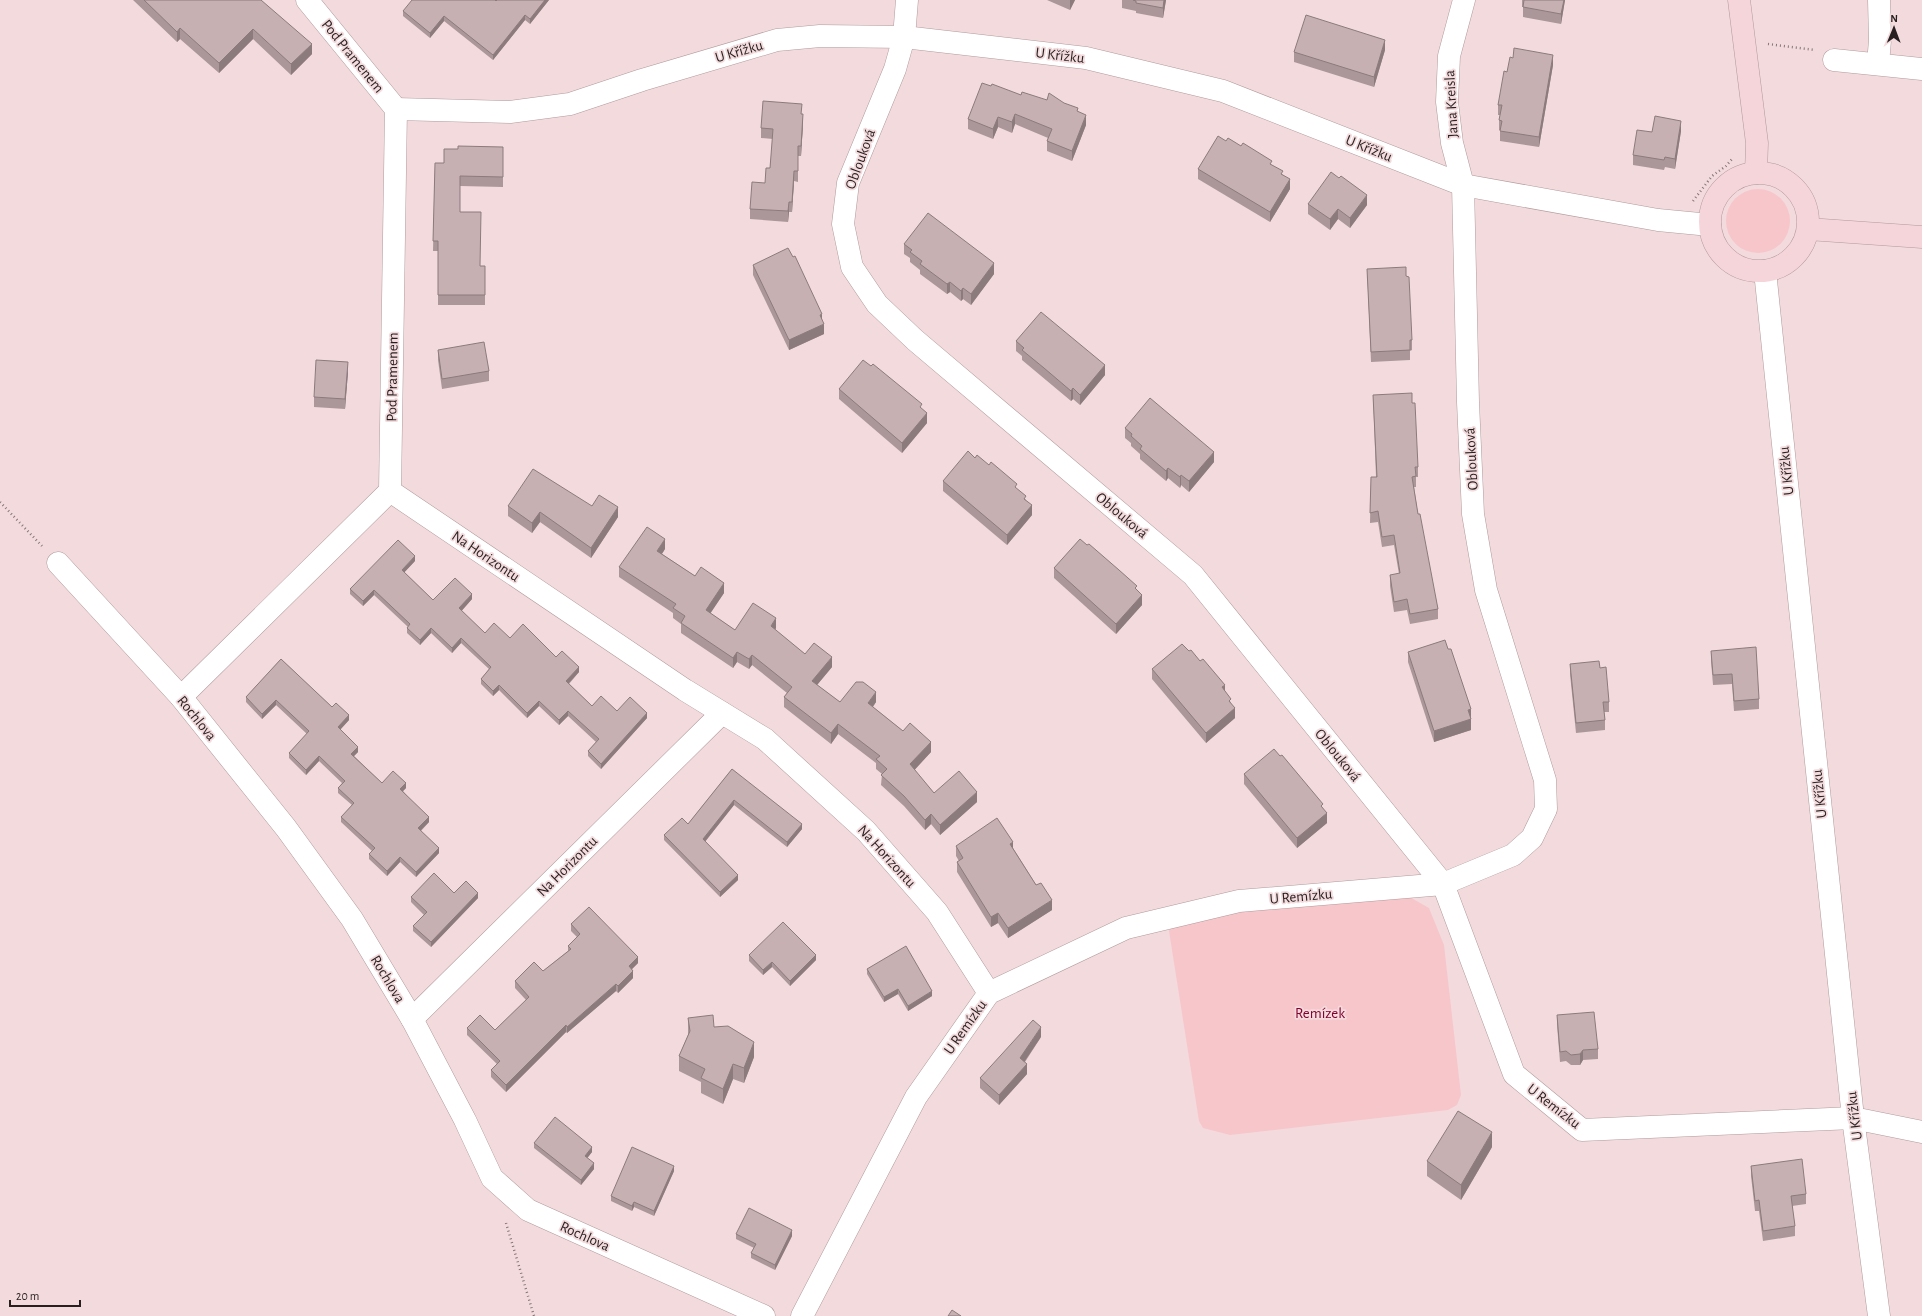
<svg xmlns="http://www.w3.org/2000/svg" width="1922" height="1316" font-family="'Alegreya Sans',sans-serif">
	<rect width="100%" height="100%" fill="#f3dbdd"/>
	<g fill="#f7c6ca">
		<circle cx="1758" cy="221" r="32"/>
		<polygon points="1401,892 1429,908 1444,945 1461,1095 1457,1105 1448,1110 1230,1135 1203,1128 1199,1121 1169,931 1174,918"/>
	</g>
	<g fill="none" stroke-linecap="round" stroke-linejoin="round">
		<defs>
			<g id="street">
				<polyline points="907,0 904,37 895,69 848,183 843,224 852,267 877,304 915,340 1193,575 1443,884 1513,855 1532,838 1546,809 1545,780 1486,590 1473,514 1468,402 1463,185 1452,143 1447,102 1449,56 1464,0"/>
				<polyline points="1834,60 1922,69"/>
				<polyline points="1878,64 1880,40 1879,0"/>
				<polyline points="396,109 510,112 570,104 642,80 777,40 820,36 904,37 1086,58 1223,91 1463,185 1658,220 1710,225"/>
				<polyline points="1765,271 1853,1118 1879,1316"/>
				<polyline points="390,491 685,690 765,739 866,831 937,912 989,993"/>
				<polyline points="58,563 181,697 286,828 352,919 412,1019 465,1120 492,1178 528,1210 764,1316"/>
				<polyline points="181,697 390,491 396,109 307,0"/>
				<polyline points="412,1019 722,713"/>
				<polyline points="802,1316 916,1097 989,993 1126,928 1239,901 1443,884 1514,1074 1582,1130 1853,1118 1922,1132"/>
			</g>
			<g id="secondary">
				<polyline points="1739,0 1757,143 1756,173"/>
				<circle cx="1759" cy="222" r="49"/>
				<polyline points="1808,229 1922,237"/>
			</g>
		</defs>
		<use href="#street" stroke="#b19a9c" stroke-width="23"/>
		<use href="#secondary" stroke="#b19a9c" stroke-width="23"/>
		<g stroke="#867678" stroke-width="2.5" stroke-dasharray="1 3" stroke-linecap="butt">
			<polyline points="1768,44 1815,50"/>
			<polyline points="1693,201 1712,176 1726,166 1733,158"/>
			<polyline points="0,502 42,546"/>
			<polyline points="506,1223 534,1316"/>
		</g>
		<use href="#street" stroke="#fff" stroke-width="22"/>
		<use href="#secondary" stroke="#f5d5da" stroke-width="22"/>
	</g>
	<g fill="#ab9799">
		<polygon points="133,0 261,0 312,54 291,75 253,39 219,73 180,39 177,42"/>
		<polygon points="497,0 549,0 530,24 525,20 493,60 444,21 430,38 403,16 403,11 496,1"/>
		<polygon points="1047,0 1075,0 1070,10"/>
		<polygon points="1122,0 1166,0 1163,18 1136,13 1136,11 1122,8"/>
		<polygon points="1522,0 1565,0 1561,24 1523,17 1523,7 1522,7"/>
		<polygon points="1385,50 1374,87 1294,62 1294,52"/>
		<polygon points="1553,65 1539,147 1500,141 1500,130 1499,130 1499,120 1500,115 1498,115 1498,105 1507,72"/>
		<polygon points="991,86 1078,112 1086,125 1072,161 1047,151 1047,141 1048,138 1015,124 1012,133 998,127 993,139 968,129 968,119"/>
		<polygon points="802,114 803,124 801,156 798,156 798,182 794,181 792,212 789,212 788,222 750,219 750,209 765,183 770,168 773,139 761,138 761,128"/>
		<polygon points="1681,131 1675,169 1665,167 1664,170 1633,165 1633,155 1652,132"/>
		<polygon points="1226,141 1272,165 1283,175 1290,189 1270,222 1198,179 1198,169"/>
		<polygon points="503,147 503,187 460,186 460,212 480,266 485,266 485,305 438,305 438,251 433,251 435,163 444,163 458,149"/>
		<polygon points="1308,204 1367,205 1350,228 1338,219 1330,230 1308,214"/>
		<polygon points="904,244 994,274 971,305 963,299 961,301 950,292 947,294 920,274 920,270 910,262 910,258 904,254"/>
		<polygon points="753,265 824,334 789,350 753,275"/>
		<polygon points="1367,269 1412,340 1412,350 1410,351 1410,360 1371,362"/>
		<polygon points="1016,341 1105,375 1080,405 1073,399 1071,401 1022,360 1022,356 1016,351"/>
		<polygon points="438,350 489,371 489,381 442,389 438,360"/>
		<polygon points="348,372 345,409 314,407 314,397"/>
		<polygon points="839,389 927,423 902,453 839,399"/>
		<polygon points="1373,395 1418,467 1418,477 1416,477 1416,487 1414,487 1418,514 1438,609 1438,619 1410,624 1407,610 1394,612 1390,586 1390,575 1399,574 1394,545 1382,547 1378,522 1370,523 1371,477 1376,477"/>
		<polygon points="1125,428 1214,462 1189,492 1181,485 1180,488 1168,478 1166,481 1140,459 1140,454 1131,446 1131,443 1125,438"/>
		<polygon points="975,458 1017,489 1026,500 1032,515 1007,545 943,491 943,481"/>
		<polygon points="508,506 592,506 618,517 591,558 540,522 532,533 508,516"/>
		<polygon points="665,549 662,554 695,576 724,593 710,613 735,630 776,628 775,630 805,654 832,667 817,685 840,702 876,702 873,707 903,731 931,752 914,770 934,793 977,802 940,835 931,824 925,830 904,806 881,785 882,774 876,769 876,763 838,734 831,744 784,707 784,697 787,693 752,665 749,669 737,662 733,668 681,633 681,624 673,618 673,613 619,577 619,567"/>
		<polygon points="415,561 404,572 433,600 472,599 461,611 485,633 510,638 556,657 579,672 569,684 592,706 617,711 647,718 601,769 588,756 588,751 596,742 568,716 559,725 539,706 527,718 499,690 493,696 481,684 481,679 489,669 461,643 452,653 431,633 420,645 407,633 407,628 408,627 374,595 363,606 350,594 350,589"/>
		<polygon points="1054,568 1137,590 1142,605 1116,634 1054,578"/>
		<polygon points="1189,651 1225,691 1231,703 1235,718 1206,743 1152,679 1152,669"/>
		<polygon points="1711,651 1759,699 1759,709 1734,711 1732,684 1713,685 1711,661"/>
		<polygon points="1408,652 1471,718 1471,730 1434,742 1408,662"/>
		<polygon points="281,659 332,707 349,720 340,730 358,752 354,756 382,783 406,788 403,791 429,822 421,831 439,853 416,877 400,862 387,876 369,859 369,854 372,851 341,822 341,817 352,805 338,793 338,788 342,783 319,761 306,775 289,758 289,753 307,734 276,705 262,719 246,702 246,697"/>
		<polygon points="1570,664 1600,668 1609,702 1609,712 1604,712 1605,720 1605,730 1576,733 1570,674"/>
		<polygon points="1280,756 1323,808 1327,823 1297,848 1244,784 1244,774"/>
		<polygon points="732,769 802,829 787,847 734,805 705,842 738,880 720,897 664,840 664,835 688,824"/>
		<polygon points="956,846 1013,848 1052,910 1008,938 998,923 991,927 957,872 957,862 959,861 956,856"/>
		<polygon points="454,893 478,898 431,947 413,931 413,926 424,915 411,902 411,897"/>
		<polygon points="571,924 638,963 632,969 633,978 618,993 616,991 567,1033 566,1032 506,1092 491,1077 491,1070 497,1064 467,1035 467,1028 495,1030 526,1000 515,988 515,981 543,971 568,951 568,946 577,937 571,931"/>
		<polygon points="749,955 816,960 790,986 772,967 763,975 749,961"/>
		<polygon points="867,969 932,996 908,1011 898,994 884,1002 867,974"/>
		<polygon points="1557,1015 1598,1049 1598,1059 1583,1060 1580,1065 1571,1065 1566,1061 1560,1062 1557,1025"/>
		<polygon points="688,1018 714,1027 754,1057 744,1083 733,1079 723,1104 701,1093 701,1082 679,1071 679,1056 688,1035"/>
		<polygon points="1041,1037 1025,1062 1027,1074 999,1105 980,1088 980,1078"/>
		<polygon points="534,1143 592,1152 587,1158 594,1169 581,1185 534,1148"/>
		<polygon points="1492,1147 1461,1200 1427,1176 1427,1161"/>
		<polygon points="1751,1166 1806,1194 1806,1204 1792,1206 1795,1226 1795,1236 1763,1241 1759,1211 1755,1211 1751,1176"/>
		<polygon points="674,1171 654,1216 634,1207 632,1211 611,1201 611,1196"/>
		<polygon points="736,1234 792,1236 775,1270 751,1258 751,1253 754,1248 736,1239"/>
	</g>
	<g fill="#8b7b7d">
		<polygon points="545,0 549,0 530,24 530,19"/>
		<polygon points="1070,0 1075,0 1070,10"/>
		<polygon points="1164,0 1166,0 1163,18 1163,8"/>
		<polygon points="1564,0 1565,0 1561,24 1561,14"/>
		<polygon points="525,15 525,20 493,60 493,55"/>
		<polygon points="444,16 444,21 430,38 430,33"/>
		<polygon points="180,28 180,39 177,42 177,32"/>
		<polygon points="253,29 253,39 219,73 219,63"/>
		<polygon points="1385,40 1385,50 1374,87 1374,77"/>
		<polygon points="312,44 312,54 291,75 291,64"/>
		<polygon points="1553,55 1553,65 1539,147 1539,137"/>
		<polygon points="803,114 803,124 801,156 801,146"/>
		<polygon points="1015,114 1015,124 1012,133 1012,122"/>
		<polygon points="1086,115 1086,125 1072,161 1072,151"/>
		<polygon points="998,117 998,127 993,139 993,129"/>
		<polygon points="1681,121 1681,131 1675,169 1675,159"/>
		<polygon points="794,171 794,181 792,212 792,202"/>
		<polygon points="1290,179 1290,189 1270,222 1270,212"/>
		<polygon points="1367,195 1367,205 1350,228 1350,218"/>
		<polygon points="789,202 789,212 788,222 788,211"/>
		<polygon points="1338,209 1338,219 1330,230 1330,219"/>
		<polygon points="994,263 994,274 971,305 971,294"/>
		<polygon points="950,282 950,292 947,294 947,284"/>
		<polygon points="963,288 963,299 961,301 961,291"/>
		<polygon points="822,314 822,324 820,315"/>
		<polygon points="824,324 824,334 789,350 789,340"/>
		<polygon points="348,362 348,372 345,409 345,399"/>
		<polygon points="1105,365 1105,375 1080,405 1080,395"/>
		<polygon points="1073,388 1073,399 1071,401 1071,391"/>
		<polygon points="927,413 927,423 902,453 902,443"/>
		<polygon points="1214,452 1214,462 1189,492 1189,481"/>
		<polygon points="1168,468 1168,478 1166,481 1166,471"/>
		<polygon points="1181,475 1181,485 1180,488 1180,477"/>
		<polygon points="1032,505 1032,515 1007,545 1007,535"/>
		<polygon points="618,507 618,517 591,558 591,548"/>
		<polygon points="540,512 540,522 532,533 532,523"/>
		<polygon points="665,539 665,549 657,561 657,551"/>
		<polygon points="415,556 415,561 402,575 402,570"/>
		<polygon points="724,583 724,593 706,620 706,610"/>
		<polygon points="374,590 374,595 363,606 363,601"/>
		<polygon points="472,594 472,599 459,614 459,608"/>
		<polygon points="1142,595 1142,605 1116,634 1116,624"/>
		<polygon points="776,618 776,628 771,637 771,626"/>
		<polygon points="431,628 431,633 420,645 420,640"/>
		<polygon points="461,638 461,643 452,653 452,648"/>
		<polygon points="737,652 737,662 733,668 733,658"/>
		<polygon points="752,655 752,665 749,669 749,659"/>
		<polygon points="832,657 832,667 812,691 812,681"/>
		<polygon points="579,667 579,672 566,686 566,681"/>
		<polygon points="499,685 499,690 493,696 493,691"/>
		<polygon points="1225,685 1225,695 1222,687"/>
		<polygon points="876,692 876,702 868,713 868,703"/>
		<polygon points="276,700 276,705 262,719 262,714"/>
		<polygon points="539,701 539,706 527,718 527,713"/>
		<polygon points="1235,708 1235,718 1206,743 1206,733"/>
		<polygon points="1471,709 1471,720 1468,710"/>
		<polygon points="568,711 568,716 559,725 559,720"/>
		<polygon points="647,713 647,718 601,769 601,764"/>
		<polygon points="349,715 349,720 338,732 338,727"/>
		<polygon points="1471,719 1471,730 1434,742 1434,731"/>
		<polygon points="838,724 838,734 831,744 831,733"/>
		<polygon points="931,742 931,752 910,775 910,764"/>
		<polygon points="358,747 358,752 351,759 351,754"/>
		<polygon points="319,756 319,761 306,775 306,770"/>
		<polygon points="406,783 406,788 400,794 400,789"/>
		<polygon points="977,792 977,802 940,835 940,825"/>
		<polygon points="734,800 734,805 703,844 703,839"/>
		<polygon points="1327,813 1327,823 1297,848 1297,838"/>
		<polygon points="931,814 931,824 925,830 925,820"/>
		<polygon points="429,817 429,822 418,833 418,828"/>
		<polygon points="802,824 802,829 787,847 787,842"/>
		<polygon points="1013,842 1013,852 1010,844"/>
		<polygon points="439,848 439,853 416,877 416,872"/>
		<polygon points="400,857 400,862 387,876 387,871"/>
		<polygon points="738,875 738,880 720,897 720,892"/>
		<polygon points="478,893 478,898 431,947 431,942"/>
		<polygon points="1052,900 1052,910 1008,938 1008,928"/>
		<polygon points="998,913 998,923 991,927 991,917"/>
		<polygon points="816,955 816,960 790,986 790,981"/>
		<polygon points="638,957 638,963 629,972 629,966"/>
		<polygon points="772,962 772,967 763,975 763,970"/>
		<polygon points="633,971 633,978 618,993 618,986"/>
		<polygon points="616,984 616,991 567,1033 567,1027"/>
		<polygon points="898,989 898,994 884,1002 884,997"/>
		<polygon points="932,991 932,996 908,1011 908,1006"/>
		<polygon points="566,1025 566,1032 506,1092 506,1085"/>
		<polygon points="1041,1027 1041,1037 1020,1068 1020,1058"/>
		<polygon points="754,1042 754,1057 744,1083 744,1068"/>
		<polygon points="1583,1050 1583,1060 1580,1065 1580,1054"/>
		<polygon points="733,1064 733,1079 723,1104 723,1089"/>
		<polygon points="1027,1064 1027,1074 999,1105 999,1095"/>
		<polygon points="1492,1132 1492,1147 1461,1200 1461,1185"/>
		<polygon points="592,1147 592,1152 585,1161 585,1156"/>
		<polygon points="594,1163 594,1169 581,1185 581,1180"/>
		<polygon points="674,1166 674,1171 654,1216 654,1211"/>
		<polygon points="634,1202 634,1207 632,1211 632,1206"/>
		<polygon points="792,1230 792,1236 775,1270 775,1265"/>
	</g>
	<g fill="#c7b0b2" stroke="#8b7b7d">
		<polygon points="144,0 261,0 312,44 291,64 253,29 219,63 180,28 177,32"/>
		<polygon points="412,0 495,0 496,1 497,0 545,0 530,19 525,15 493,55 444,16 430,33 403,11"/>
		<polygon points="1133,0 1164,0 1163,8 1136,3 1136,1"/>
		<polygon points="1524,0 1564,0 1561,14 1523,7"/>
		<polygon points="1306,15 1385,40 1374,77 1294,52"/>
		<polygon points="1514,48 1553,55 1539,137 1500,131 1502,121 1499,120 1502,105 1498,105 1504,71 1507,72 1510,57 1513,58"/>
		<polygon points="982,83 991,86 992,84 1021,95 1022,92 1047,100 1049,93 1064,103 1078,108 1077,111 1086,115 1072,151 1047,141 1052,129 1015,114 1012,122 998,117 993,129 968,119"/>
		<polygon points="763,101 802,104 801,114 803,114 801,146 798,146 798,171 794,171 792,202 789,202 788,211 750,209 752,182 765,183 766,168 770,168 773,129 761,128"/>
		<polygon points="1655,116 1681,121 1675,159 1665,157 1664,160 1633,155 1637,130 1652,132"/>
		<polygon points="1218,136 1226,141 1228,138 1241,146 1243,143 1272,161 1270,164 1283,171 1281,174 1290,179 1270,212 1198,169"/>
		<polygon points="458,146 503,147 503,177 460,176 460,212 481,212 480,266 485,266 485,295 438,295 438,241 433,241 435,163 444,163 444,149 458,149"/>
		<polygon points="1331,172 1339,178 1341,176 1367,195 1350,218 1338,209 1330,219 1308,204"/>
		<polygon points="928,213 994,263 971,294 963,288 961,291 950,282 947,284 920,264 922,261 910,252 912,250 904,244"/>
		<polygon points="788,248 793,257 795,256 822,314 820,315 824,324 789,340 753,265"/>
		<polygon points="1406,267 1406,276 1409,277 1412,340 1410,340 1410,350 1371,352 1367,269"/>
		<polygon points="1041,312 1105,365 1080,395 1073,388 1071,391 1044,368 1022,350 1024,348 1016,341"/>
		<polygon points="484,342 489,371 442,379 438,350"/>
		<polygon points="316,360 348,362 345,399 314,397"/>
		<polygon points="863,360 871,366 873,364 922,404 920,407 927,413 902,443 839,389"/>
		<polygon points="1412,393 1412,403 1415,403 1418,467 1415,467 1416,476 1412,477 1418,514 1420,514 1438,609 1410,614 1407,599 1394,602 1390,575 1400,573 1394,535 1382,537 1378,511 1370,513 1371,477 1377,477 1373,395"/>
		<polygon points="1150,398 1214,452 1189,481 1181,475 1180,477 1168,468 1166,471 1140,449 1142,446 1131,436 1132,434 1125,428"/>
		<polygon points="968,451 975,458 977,455 989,465 991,462 1017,484 1015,487 1026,496 1024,499 1032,505 1007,535 943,481"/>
		<polygon points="533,469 592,506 599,495 618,507 591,548 540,512 532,523 508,506"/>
		<polygon points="647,527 665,539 657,551 695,576 701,567 724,583 706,610 735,630 753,603 776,618 771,626 805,654 814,643 832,657 812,681 840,702 856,682 863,682 876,692 868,703 903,731 910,723 931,742 910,764 934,793 959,771 977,792 940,825 931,814 925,820 904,796 881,775 887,769 876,759 880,756 838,724 831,733 784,697 792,687 752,655 749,659 737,652 733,658 681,623 685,616 673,608 676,604 619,567"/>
		<polygon points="1080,539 1087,545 1089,544 1119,570 1137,586 1135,588 1142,595 1116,624 1054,568"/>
		<polygon points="398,540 415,556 402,570 433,600 455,578 472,594 459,608 485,633 494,623 510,638 523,624 556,657 562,651 579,667 566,681 592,706 601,696 617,711 630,697 647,713 601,764 588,751 599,739 568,711 559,720 539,701 527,713 499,685 493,691 481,679 491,667 461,638 452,648 431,628 420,640 407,628 410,624 374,590 363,601 350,589"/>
		<polygon points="1445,640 1448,649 1451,649 1471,709 1468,710 1471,719 1434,731 1408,652"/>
		<polygon points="1182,644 1189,651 1191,650 1200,661 1203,659 1225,685 1222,687 1231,699 1229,701 1235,708 1206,733 1152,669"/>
		<polygon points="1756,647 1759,699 1734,701 1732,674 1713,675 1711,651"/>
		<polygon points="281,659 332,707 336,703 349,715 338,727 358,747 351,754 382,783 393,771 406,783 400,789 429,817 418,828 439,848 416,872 400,857 387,871 369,854 375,848 341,817 354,803 338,788 345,781 319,756 306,770 289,753 309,731 276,700 262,714 246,697"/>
		<polygon points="1599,661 1600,668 1606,667 1609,702 1603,702 1605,720 1576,723 1570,664"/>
		<polygon points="1274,749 1280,756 1282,755 1323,804 1321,806 1327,813 1297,838 1244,774"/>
		<polygon points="732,769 802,824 787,842 734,800 703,839 738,875 720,892 664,835 682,818 688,824"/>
		<polygon points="997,818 1013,842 1010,844 1036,885 1041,883 1052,900 1008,928 998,913 991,917 957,862 963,858 956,846"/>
		<polygon points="434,873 454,893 466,881 478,893 431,942 413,926 427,912 411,897"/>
		<polygon points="589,907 638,957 629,966 633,971 618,986 616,984 567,1027 566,1025 506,1085 491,1070 500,1061 467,1028 480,1015 495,1030 529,997 515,981 534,962 543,971 571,949 568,946 580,934 571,924"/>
		<polygon points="783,922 816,955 790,981 772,962 763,970 749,955"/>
		<polygon points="906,946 932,991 908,1006 898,989 884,997 867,969"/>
		<polygon points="1594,1012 1598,1049 1583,1050 1580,1054 1571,1055 1566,1051 1560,1052 1557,1015"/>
		<polygon points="713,1015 714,1027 728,1026 754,1042 744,1068 733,1064 723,1089 701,1078 705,1069 679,1056 690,1031 688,1018"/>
		<polygon points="1033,1020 1041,1027 1020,1058 1027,1064 999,1095 980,1078"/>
		<polygon points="1458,1111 1492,1132 1461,1185 1427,1161"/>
		<polygon points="555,1117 592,1147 585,1156 594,1163 581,1180 534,1143"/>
		<polygon points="632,1147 674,1166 654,1211 634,1202 632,1206 611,1196"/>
		<polygon points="1802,1159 1806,1194 1791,1196 1795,1226 1763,1231 1759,1200 1755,1201 1751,1166"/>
		<polygon points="749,1208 792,1230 775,1265 751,1253 756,1244 736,1234"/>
		<polygon points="952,1310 961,1316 948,1316"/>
	</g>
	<g text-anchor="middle" stroke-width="3.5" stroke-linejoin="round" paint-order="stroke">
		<g font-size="15" fill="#271f20" stroke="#f3dbdd">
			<text transform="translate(739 51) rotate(-16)" y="5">U Křížku</text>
			<text transform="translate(1060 55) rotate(7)" y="5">U Křížku</text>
			<text transform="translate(353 56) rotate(51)" y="5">Pod Pramenem</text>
			<text transform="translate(1451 104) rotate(-93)" y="5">Jana Kreisla</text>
			<text transform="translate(1369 148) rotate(22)" y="5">U Křížku</text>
			<text transform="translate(860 159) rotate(-70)" y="5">Oblouková</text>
			<text transform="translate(392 377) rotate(-89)" y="5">Pod Pramenem</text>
			<text transform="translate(1471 459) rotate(-93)" y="5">Oblouková</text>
			<text transform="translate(1786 471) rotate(-96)" y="5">U Křížku</text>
			<text transform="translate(1122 515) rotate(40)" y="5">Oblouková</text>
			<text transform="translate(486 556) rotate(34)" y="5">Na Horizontu</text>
			<text transform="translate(197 718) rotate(51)" y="5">Rochlova</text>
			<text transform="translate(1338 755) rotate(51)" y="5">Oblouková</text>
			<text transform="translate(1819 794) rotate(-96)" y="5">U Křížku</text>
			<text transform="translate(887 856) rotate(48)" y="5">Na Horizontu</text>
			<text transform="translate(567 866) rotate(-45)" y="5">Na Horizontu</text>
			<text transform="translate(1301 896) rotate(-5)" y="5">U Remízku</text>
			<text transform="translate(388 979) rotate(59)" y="5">Rochlova</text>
			<text transform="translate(965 1027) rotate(-55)" y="5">U Remízku</text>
			<text transform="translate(1554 1106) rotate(38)" y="5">U Remízku</text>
			<text transform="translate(1854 1116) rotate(-97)" y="5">U Křížku</text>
			<text transform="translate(585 1236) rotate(24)" y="5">Rochlova</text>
		</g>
		<g font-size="15" fill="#85002f" stroke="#f3dbdd">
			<text x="1320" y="1018">Remízek</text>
		</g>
	</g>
	<g transform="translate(1894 28) rotate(1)" stroke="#f3dbdd" stroke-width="3" paint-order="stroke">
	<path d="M0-3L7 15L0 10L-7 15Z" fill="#271f20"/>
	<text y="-6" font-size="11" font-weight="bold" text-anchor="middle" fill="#271f20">N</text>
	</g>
	<path d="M10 1300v6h70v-6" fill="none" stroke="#271f20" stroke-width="2"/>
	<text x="16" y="1300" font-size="12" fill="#271f20" stroke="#f3dbdd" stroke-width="3" paint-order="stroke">20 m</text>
</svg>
